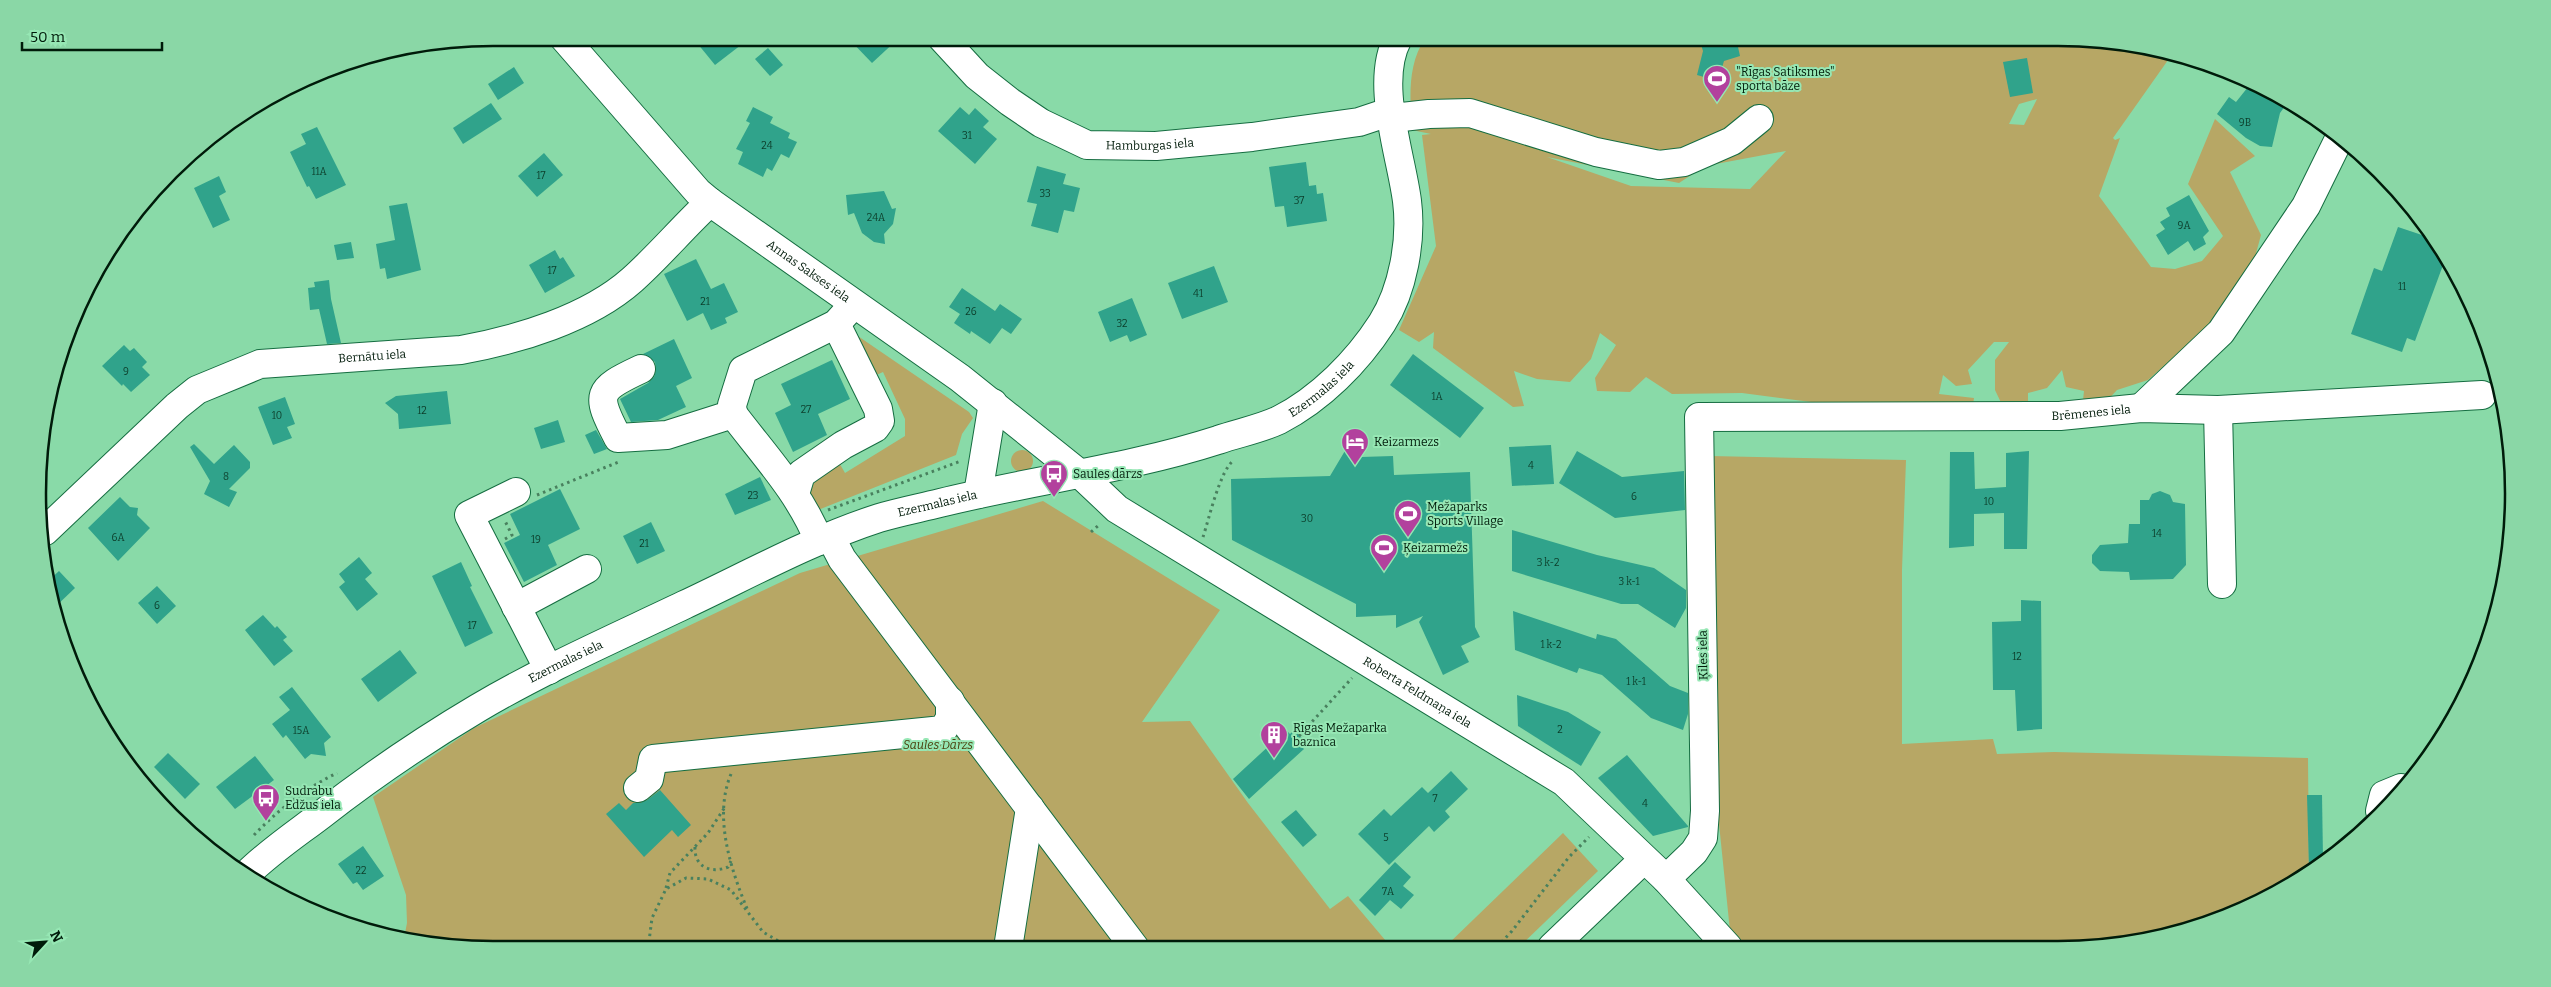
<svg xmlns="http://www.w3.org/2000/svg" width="2551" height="987" font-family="Bitter,serif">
	<rect width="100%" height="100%" fill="#89daa8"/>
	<g fill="#b7a765" fill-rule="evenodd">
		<path d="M1425 38H2057L2173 53 2113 138 2115 140 2120 138 2099 196 2151 267 2175 269 2202 261 2223 236 2188 184 2215 119 2255 156 2230 172 2261 235 2252 268 2218 310 2221 324 2175 356 2148 380 2117 390 2103 405 2082 410 2084 391 2066 387 2062 370 2047 388 2028 393V413L2005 411 1995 390V360L2009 342H1994L1968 370 1972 384 1956 386 1943 375 1939 394 1974 398 1973 405 1827 404 1742 393 1672 394 1646 377 1630 392 1597 391 1595 378 1616 345 1600 333 1591 359 1570 382 1537 379 1514 371 1524 406 1513 407 1433 348 1434 332 1419 342 1399 330 1436 246 1422 135 1431 134 1412 130C1410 98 1407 66 1425 38ZM2037 99 2024 125 2009 124 2019 104ZM1786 151 1750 189 1631 186 1547 157 1679 183 1705 166Z"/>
		<polygon points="852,332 969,412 973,418 962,434 956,455 813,512 809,491 823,469 837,459 845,473 905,436 905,419 883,372 872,377"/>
		<circle cx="1022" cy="461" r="11"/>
		<polygon points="1710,456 1906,460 1902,570 1902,744 1993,739 1997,754 2054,752 2308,758 2309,869 2259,903 2117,946 1746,946 1730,931 1714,775"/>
		<polygon points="1043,501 1220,610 1142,722 1190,721 1248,803 1330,909 1348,896 1391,947 494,949 404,938 407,923 406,895 373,797 474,728 800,573"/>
		<polygon points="1563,833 1598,871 1519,947 1445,947"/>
	</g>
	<g fill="#30a38b">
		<polygon points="693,38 750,38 715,65"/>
		<polygon points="848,38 899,38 872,63"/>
		<polygon points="1699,38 1736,38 1740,56 1724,61 1718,81 1697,75 1703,51"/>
		<polygon points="768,48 783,65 770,76 755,59"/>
		<polygon points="2027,58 2033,93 2010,97 2003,62"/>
		<polygon points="514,67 524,83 498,100 488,84"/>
		<polygon points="2252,82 2288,102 2280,113 2272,147 2260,146 2246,138 2217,114 2229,97 2236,102"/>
		<polygon points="491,103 502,119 463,144 453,128"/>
		<polygon points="753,107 773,117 770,123 790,133 788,138 797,142 789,158 781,154 772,171 767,168 763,177 738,164 743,152 736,149 750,123 746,121"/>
		<polygon points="960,107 969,115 975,108 989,121 983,127 997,139 975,164 938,131"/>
		<polygon points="317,127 346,185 316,199 309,186 307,187 290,152 306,144 301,134"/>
		<polygon points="544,153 563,175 537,197 518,176"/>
		<polygon points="1306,162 1309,186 1316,185 1317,194 1323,193 1327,221 1287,227 1284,206 1275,207 1269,167"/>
		<polygon points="1037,166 1066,174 1063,184 1080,188 1074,212 1064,210 1058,233 1031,226 1037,204 1027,202"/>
		<polygon points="219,176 226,192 219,196 230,220 213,228 194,188"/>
		<polygon points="884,191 892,209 896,208 893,224 884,234 885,244 874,242 862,233 854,213 848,215 846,195"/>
		<polygon points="2189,195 2209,231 2203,237 2206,244 2194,251 2188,241 2168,255 2156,235 2165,229 2160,222 2170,216 2166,208"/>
		<polygon points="407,203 421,270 387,279 385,268 380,269 376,244 395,240 389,206"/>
		<polygon points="2398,227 2434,239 2446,257 2415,341 2407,338 2402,352 2351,334 2374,268 2382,271"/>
		<polygon points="351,242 354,258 337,260 334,245"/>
		<polygon points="555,250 560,259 563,257 575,276 545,293 529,265"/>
		<polygon points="696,259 711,289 724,283 738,312 725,318 727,323 711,330 703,313 687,321 664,274"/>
		<polygon points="1214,266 1228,302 1182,319 1168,283"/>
		<polygon points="329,280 331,299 341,343 327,344 319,309 310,310 308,288 315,287 314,282"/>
		<polygon points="962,288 995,311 1000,304 1022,319 1011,334 1002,328 990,344 971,331 970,334 954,323 960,314 949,307"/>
		<polygon points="1132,298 1147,335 1130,342 1127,335 1110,342 1098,312"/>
		<polygon points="674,339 692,378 676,386 686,407 658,420 631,422 620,399 648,383 654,377 656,371 655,362 643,354"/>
		<polygon points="124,345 130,351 134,348 147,362 142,367 150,375 131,392 123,384 122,386 102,366"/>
		<polygon points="1413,354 1484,408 1460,438 1390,385"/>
		<polygon points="832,360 850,399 818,414 827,435 793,452 775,413 791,405 781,384"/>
		<polygon points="447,391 451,424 399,429 398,414 385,403 396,396"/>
		<polygon points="285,397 295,424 287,427 292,438 273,445 258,407"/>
		<polygon points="558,420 565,442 541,449 534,428"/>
		<polygon points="596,430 607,449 594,454 585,435"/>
		<polygon points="1352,439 1361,457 1393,456 1394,475 1470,472 1475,627 1480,637 1461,646 1469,662 1443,675 1419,622 1423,616 1396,628 1396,615 1356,617 1356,604 1232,540 1231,479 1330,476"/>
		<polygon points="194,444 214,464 234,445 250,462 250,468 229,489 237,492 229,507 204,494 210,481 190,447"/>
		<polygon points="1551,445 1554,484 1512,486 1509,447"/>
		<polygon points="1577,451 1622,477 1684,471 1685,510 1615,518 1559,483"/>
		<polygon points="2029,451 2027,549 2004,549 2004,513 1974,514 1974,546 1949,548 1950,452 1974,452 1975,489 2006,487 2006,453"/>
		<polygon points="760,477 771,500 735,515 725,494"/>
		<polygon points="560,489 580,529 548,545 557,565 524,582 504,543 520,535 510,514"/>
		<polygon points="2160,491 2170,495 2173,502 2185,504 2186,565 2173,579 2130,580 2129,572 2100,571 2092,563 2092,555 2100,545 2128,543 2129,524 2140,524 2140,500 2149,500 2152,494"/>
		<polygon points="120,497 130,507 138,508 137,515 150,528 118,561 88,528"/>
		<polygon points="651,522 665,551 637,564 623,536"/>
		<polygon points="1512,530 1597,555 1654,568 1686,590 1686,608 1675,628 1638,604 1621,604 1512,571"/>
		<polygon points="359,557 372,573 365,579 378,594 357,611 339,587 345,582 339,574"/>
		<polygon points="461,562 472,586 470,587 493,633 465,647 432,576"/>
		<polygon points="59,571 75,588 54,608 46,583"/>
		<polygon points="157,586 176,606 157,624 138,603"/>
		<polygon points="2021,600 2041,601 2042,729 2017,731 2015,690 1993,690 1992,622 2021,621"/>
		<polygon points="1513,611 1596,639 1597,634 1616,639 1670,686 1688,693 1688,714 1683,730 1651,718 1602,675 1579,668 1577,673 1515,650"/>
		<polygon points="263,615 275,628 277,626 287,637 283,640 293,651 274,666 245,630"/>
		<polygon points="400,650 417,673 378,702 361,679"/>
		<polygon points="292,687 331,737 324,743 326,756 311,754 305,759 286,735 283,738 272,724 290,710 279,697"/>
		<polygon points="1517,695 1568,712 1601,732 1581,766 1518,726"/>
		<polygon points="1286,730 1290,734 1294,730 1304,740 1299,744 1304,749 1249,799 1233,779"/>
		<polygon points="168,753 200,784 185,799 154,767"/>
		<polygon points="1627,755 1688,826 1688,827 1653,836 1598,778"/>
		<polygon points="255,756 274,780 235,809 216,787"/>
		<polygon points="1451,771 1468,789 1445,811 1450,817 1434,832 1429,826 1389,865 1358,834 1384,809 1391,816 1422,787 1428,793"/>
		<polygon points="660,790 691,825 678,837 672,830 644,857 606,814 619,803 626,810 633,803 640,803 647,800"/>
		<polygon points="2307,795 2322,795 2323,859 2309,869"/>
		<polygon points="1296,810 1317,835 1303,847 1281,822"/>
		<polygon points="363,846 384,876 363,890 357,882 353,884 338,864"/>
		<polygon points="1395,862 1411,877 1403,886 1414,895 1401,909 1390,900 1375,916 1359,900"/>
	</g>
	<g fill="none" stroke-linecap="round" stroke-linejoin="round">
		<defs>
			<g id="minor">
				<path id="s1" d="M564 38 698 192 710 202 960 378 1080 474 1117 509 1564 782 1666 879 1728 947"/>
				<path id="s2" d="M942 38 977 76 1010 102 1041 123 1087 145 1156 146 1252 137 1359 122 1392 111"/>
				<polyline points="1393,118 1429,114 1470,113 1596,152 1659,165 1684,162 1732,141 1759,119"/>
				<path d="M641 369C596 390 595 394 618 438L667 435 733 414 732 405 743 370 836 324 853 305"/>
				<polyline points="2141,408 2221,332 2306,206 2340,137"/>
				<polyline points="2218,410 2222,584"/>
				<path d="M733 414C764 455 800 493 819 541"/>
				<polyline points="516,492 469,515 549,670"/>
				<polyline points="795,494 801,474 843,445 875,428 880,421 878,409 836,324"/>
				<polyline points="978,494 993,403"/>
				<path id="s3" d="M45 531 177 406 197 390 260 364 461 350C517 340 588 319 632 280 659 256 683 227 710 202"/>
				<polyline points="831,538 842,559 1135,948"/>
				<polyline points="516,607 587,569"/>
				<polyline points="638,788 649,779 653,759 943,730 950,718 950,701"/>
				<polyline points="2380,811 2384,795 2401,788"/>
				<path id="s4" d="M247 874C269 852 296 834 321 815 371 776 424 740 478 708 544 669 615 638 684 605 748 575 811 540 879 518 899 512 920 508 940 503 1033 480 1128 469 1218 440 1238 433 1260 429 1279 420 1320 399 1357 362 1382 323 1403 290 1412 240 1407 201 1401 154 1374 82 1398 38"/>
				<path id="s5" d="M1666 879 1694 852 1703 838 1705 811 1699 417 2060 416 2141 408 2218 410 2482 395"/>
				<polyline points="1552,947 1644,859"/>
				<polyline points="1008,948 1030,808"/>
			</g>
		</defs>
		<use href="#minor" stroke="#156d41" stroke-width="30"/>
		<g stroke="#49805e" stroke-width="3" stroke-dasharray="2.5 4" stroke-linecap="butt">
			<polyline points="2500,408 2510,445"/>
			<polyline points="537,495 621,461"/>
			<polyline points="828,510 961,461"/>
			<polyline points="1091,532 1100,524"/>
			<path d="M1203 537C1209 519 1220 470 1234 460"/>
			<polyline points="505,539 512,535 505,521"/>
			<polyline points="1299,736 1352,678"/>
			<path d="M731 774C713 817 731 870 748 911"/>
			<path d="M254 835C278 810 306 788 337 773"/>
			<path d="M695 847C694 867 711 874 728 867L731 861"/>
			<polyline points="666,888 670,873 708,833 725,807"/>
			<polyline points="1497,947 1512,931 1569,857 1589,837"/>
			<polyline points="648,949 652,918 666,889 686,878 708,879 731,890 763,932 792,949"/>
		</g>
		<use href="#minor" stroke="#fff" stroke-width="28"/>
	</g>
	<defs>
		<symbol id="stadium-pin" viewBox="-11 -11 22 30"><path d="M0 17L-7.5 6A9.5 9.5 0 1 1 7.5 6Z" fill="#b2419d" stroke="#96e7b4"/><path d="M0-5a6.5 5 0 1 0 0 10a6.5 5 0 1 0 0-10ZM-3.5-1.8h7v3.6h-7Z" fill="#fff"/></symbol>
		<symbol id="hotel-pin" viewBox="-11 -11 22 30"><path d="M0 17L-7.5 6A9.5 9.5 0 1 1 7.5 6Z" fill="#b2419d" stroke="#96e7b4"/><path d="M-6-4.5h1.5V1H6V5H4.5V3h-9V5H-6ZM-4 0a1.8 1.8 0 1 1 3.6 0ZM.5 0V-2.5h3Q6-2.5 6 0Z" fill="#fff"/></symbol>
		<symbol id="bus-pin" viewBox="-11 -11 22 30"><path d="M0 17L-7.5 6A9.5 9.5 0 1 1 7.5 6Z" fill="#b2419d" stroke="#96e7b4"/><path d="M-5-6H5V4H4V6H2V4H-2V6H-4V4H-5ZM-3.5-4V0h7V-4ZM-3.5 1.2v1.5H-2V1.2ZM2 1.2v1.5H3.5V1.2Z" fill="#fff"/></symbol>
		<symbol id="building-pin" viewBox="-11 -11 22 30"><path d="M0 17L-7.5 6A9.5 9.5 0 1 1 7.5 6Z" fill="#b2419d" stroke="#96e7b4"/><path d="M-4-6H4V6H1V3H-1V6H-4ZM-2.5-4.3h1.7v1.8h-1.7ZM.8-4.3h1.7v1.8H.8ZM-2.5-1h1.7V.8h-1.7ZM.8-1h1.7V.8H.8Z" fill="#fff"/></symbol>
	</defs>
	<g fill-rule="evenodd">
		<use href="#stadium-pin" x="1701" y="63" width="32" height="43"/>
		<use href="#hotel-pin" x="1339" y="426" width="32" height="43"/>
		<use href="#bus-pin" x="1038" y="458" width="32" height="43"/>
		<use href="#stadium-pin" x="1392" y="498" width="32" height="43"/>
		<use href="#stadium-pin" x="1368" y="532" width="32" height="43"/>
		<use href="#building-pin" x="1258" y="719" width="32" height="43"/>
		<use href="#bus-pin" x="250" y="782" width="32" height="43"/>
	</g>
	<g text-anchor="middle" stroke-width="4" stroke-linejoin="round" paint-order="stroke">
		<g font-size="10" fill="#0c3d2a">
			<text x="2245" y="126">9B</text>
			<text x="967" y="139">31</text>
			<text x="767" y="149">24</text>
			<text x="319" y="175">11A</text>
			<text x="541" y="179">17</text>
			<text x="1045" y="197">33</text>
			<text x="1299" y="204">37</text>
			<text x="876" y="221">24A</text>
			<text x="2184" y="229">9A</text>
			<text x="552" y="274">17</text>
			<text x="2402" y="290">11</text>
			<text x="1198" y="297">41</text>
			<text x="705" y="305">21</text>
			<text x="971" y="315">26</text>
			<text x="1122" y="327">32</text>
			<text x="126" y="375">9</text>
			<text x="1437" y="400">1A</text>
			<text x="806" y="413">27</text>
			<text x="422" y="414">12</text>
			<text x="277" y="419">10</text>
			<text x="1531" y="469">4</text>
			<text x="226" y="480">8</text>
			<text x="753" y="499">23</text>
			<text x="1634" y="500">6</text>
			<text x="1989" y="505">10</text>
			<text x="1307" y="522">30</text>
			<text x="2157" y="537">14</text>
			<text x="118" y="541">6A</text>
			<text x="536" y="543">19</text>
			<text x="644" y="547">21</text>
			<text x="1548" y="566">3 k-2</text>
			<text x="1629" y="585">3 k-1</text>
			<text x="157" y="609">6</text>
			<text x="472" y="629">17</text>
			<text x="1551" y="648">1 k-2</text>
			<text x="2017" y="660">12</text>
			<text x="1636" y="685">1 k-1</text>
			<text x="1560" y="733">2</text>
			<text x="301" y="734">15A</text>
			<text x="1435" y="802">7</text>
			<text x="1645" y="807">4</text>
			<text x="1386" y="841">5</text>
			<text x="361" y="874">22</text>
			<text x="1388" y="895">7A</text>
		</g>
		<g font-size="12" fill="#001b0a" stroke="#96e7b4" text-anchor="start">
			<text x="1736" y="76">"Rīgas Satiksmes"<tspan x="1736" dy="14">sporta bāze</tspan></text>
			<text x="1374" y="446">Keizarmezs</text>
			<text x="1073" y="478">Saules dārzs</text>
			<text x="1427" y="511">Mežaparks<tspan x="1427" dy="14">Sports Village</tspan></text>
			<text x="1403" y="552">Ķeizarmežs</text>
			<text x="1293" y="732">Rīgas Mežaparka<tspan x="1293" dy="14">baznīca</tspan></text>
			<text x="285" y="795">Sudrabu<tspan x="285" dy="14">Edžus iela</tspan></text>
		</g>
		<g font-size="12" fill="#001b0a" stroke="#96e7b4">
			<text dy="4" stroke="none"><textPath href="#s2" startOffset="245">Hamburgas iela</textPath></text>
			<text dy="4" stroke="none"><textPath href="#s1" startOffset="340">Annas Sakses iela</textPath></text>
			<text dy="4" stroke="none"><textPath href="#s3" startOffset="388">Bernātu iela</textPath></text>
			<text dy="4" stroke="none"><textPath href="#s4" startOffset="1194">Ezermalas iela</textPath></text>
			<text dy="4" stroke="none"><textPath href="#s5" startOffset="869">Brēmenes iela</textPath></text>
			<text dy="4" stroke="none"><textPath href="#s4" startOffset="789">Ezermalas iela</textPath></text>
			<text transform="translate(1703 655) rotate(-91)" y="4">Ķīles iela</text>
			<text dy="4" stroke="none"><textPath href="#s4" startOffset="384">Ezermalas iela</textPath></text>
			<text dy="4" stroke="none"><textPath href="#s1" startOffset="1082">Roberta Feldmaņa iela</textPath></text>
		</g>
		<g font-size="12" font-style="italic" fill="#4b400e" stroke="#96e7b4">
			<text x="938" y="749">Saules Dārzs</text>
		</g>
	</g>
	<path d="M0 0H2551V987H0ZM493 46H2058A447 447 0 0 1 2505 493V494A447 447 0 0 1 2058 941H493A447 447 0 0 1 46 494V493A447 447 0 0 1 493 46Z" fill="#8ad7a6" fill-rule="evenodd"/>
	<path fill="none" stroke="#001b0a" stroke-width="2.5" d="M493 46H2058A447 447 0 0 1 2505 493V494A447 447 0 0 1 2058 941H493A447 447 0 0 1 46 494V493A447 447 0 0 1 493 46Z"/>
	<g transform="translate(45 942) rotate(64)" stroke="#96e7b4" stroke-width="4" paint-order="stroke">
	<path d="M0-4L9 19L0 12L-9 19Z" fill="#001b0a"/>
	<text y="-8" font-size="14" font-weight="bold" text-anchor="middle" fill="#001b0a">N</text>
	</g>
	<path d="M22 42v8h140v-8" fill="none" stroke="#001b0a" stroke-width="2.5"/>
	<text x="30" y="42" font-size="15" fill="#001b0a" stroke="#96e7b4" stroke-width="4" paint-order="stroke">50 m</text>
</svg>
